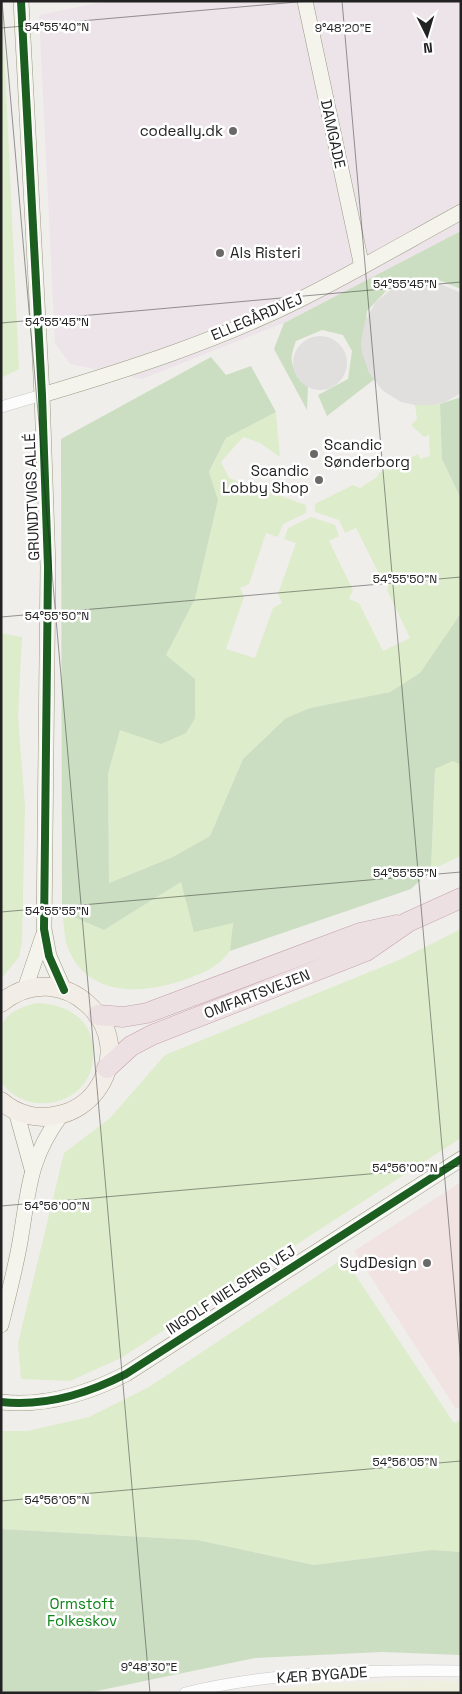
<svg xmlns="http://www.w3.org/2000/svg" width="462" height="1694" font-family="'Space Grotesk',sans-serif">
	<rect width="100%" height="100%" fill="#f0eeeb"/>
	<polygon fill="#f1e3e1" points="461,1182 461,1406 456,1409 354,1251"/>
	<polygon fill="#ede4e9" points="107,1 461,1 461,231 284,323 142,379 70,364 55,343 39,15"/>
	<polygon fill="#efefdf" points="414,1680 461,1682 461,1693 248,1693 318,1684"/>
	<g fill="#ddeccb">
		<polygon points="2,2 19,369 1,378 1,3"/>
		<polygon points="440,404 442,459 461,499 461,613 420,673 390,692 310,708 286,718 243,759 210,836 173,857 109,883 108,774 120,729 161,744 195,679 166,655 195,599 218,500 209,473 226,438 276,412 280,457 260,443 243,437 221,462 229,478 306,505 306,513 283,524 278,537 266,533 249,584 240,588 244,597 226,649 255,658 273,608 282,603 278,594 296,543 284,539 288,528 311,517 335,525 339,536 329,541 353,590 349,599 359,603 383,651 410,638 387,590 390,580 380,576 356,528 345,533 339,520 315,512 315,504 353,485 360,488 377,477 379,473 418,454 420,459 430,456 429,435 424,437 411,425 417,419 415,405"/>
		<polygon points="1,633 22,637 18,717 25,806 22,942 19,957 1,979"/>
		<polygon points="453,761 461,765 461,856 431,870 435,769"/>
		<path d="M181 882 233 922C232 930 233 946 229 952 218 968 201 974 184 980 141 995 86 997 67 946 64 936 64 922 62 912L104 930Z"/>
		<polygon points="461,929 461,1138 121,1358 70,1381 21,1379 18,1343 64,1153 110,1118 165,1055 399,960"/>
		<path d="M37 1003C74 1004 100 1027 92 1066 84 1103 34 1116 7 1089 5 1087 2 1083 1 1080 0 1073 0 1029 2 1024 9 1011 24 1006 37 1003Z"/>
		<polygon points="344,1258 454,1423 461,1420 461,1552 432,1550 314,1565 197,1540 1,1529 1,1431 27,1431 89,1417 149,1387"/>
	</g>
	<g fill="#cbdec1">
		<path d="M461 231V289L436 279 389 288 367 311 363 346 376 378 327 416 318 395 348 379 352 351 343 335 322 330 296 341C287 365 292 367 308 384L307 410 274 349 284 323Z"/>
		<polygon points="211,357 226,375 251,366 276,412 226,438 209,472 218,500 195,599 166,655 195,679 195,718 186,733 161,744 120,730 108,774 109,883 173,857 210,836 243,759 286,718 310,708 390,692 420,673 461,613 461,765 453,761 435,769 431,870 411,889 230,951 233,923 194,932 181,882 104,930 62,912 61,439"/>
		<polygon points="461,397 461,499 442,459 440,404"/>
		<polygon points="1,1529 197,1540 314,1565 432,1550 461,1552 461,1655 382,1652 255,1658 87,1693 1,1693"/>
	</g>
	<g fill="#e0dfde">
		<polygon points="414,281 436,282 461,293 461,393 444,403 433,405 415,405 401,402 382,390 369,373 362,353 361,342 365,321 376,302 393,288"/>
		<circle cx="320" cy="363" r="27"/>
	</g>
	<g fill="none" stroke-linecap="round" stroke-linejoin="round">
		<defs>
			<g id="street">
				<polyline points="1,407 42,395"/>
				<path d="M185 1693C275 1671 369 1670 461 1671"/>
			</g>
			<g id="secondary">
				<polyline points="21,1 42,395 48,567 44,929 49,956 64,990"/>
				<polyline points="305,1 362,267"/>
				<path d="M42 395C130 369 219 340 301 299 355 272 408 241 461 212"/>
				<polyline points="25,989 43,936"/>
				<polyline points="16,1111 32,1169"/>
				<path d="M1 1325C8 1297 15 1270 20 1242 29 1190 28 1160 61 1115"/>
				<path d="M1 1402C46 1407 87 1394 126 1374L461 1159"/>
			</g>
			<path id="primary" d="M1 1003C61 953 142 1028 96 1091 87 1103 73 1112 58 1115 38 1120 17 1115 1 1101"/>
			<g id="highway">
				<polyline points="98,1015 123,1017 147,1013 360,933 397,925"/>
				<polyline points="107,1068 131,1046 152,1035 366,951 408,922 461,898"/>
			</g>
		</defs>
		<use href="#street" stroke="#c9c8c7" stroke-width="12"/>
		<use href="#secondary" stroke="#999a82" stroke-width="16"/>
		<use href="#primary" stroke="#a79c86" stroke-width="19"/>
		<use href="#highway" stroke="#c5a2ac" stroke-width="21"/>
		<use href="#street" stroke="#fdfcfc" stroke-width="11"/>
		<use href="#secondary" stroke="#f4f4ed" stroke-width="15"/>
		<use href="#primary" stroke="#f3ede7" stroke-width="18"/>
		<use href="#highway" stroke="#ece0e2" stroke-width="20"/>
		<defs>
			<g id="cycleway">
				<polyline points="21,1 42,395 48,567 44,929 49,956 64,990"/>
				<path d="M1 1402C46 1407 87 1394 126 1374L461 1159"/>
			</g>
		</defs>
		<use href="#cycleway" stroke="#fff" stroke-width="11"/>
		<use href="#cycleway" stroke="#1b5e20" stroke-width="8"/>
	</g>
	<path fill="none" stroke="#222" stroke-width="1" stroke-opacity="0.45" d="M2 1 150 1693M342 1 461 1364M1 28 308 1M1 323 461 282M1 617 461 577M1 912 461 872M1 1206 461 1166M1 1501 461 1461"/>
	<g fill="#6a6968" stroke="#fff" stroke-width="2">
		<circle cx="233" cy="131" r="5"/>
		<circle cx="220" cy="253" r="5"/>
		<circle cx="314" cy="454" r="5"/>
		<circle cx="319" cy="480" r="5"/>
		<circle cx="427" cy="1263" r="5"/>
	</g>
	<g text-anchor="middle" stroke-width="5" stroke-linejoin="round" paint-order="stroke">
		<g font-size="15" fill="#222" stroke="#fff" text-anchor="end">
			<text x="223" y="136">codeally.dk</text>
			<text x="230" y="258" text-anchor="start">Als Risteri</text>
			<text x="324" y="450" text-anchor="start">Scandic<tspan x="324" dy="17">Sønderborg</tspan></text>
			<text x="309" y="476">Scandic<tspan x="309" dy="17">Lobby Shop</tspan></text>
			<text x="417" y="1268">SydDesign</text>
		</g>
		<g font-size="15" fill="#222" stroke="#fff">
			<text transform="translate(333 134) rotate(78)" y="5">DAMGADE</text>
			<text transform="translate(257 317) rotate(-23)" y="5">ELLEGÅRDVEJ</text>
			<text transform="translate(32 497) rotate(-92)" y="5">GRUNDTVIGS ALLÉ</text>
			<text transform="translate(257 994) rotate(-21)" y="5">OMFARTSVEJEN</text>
			<text transform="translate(231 1290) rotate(-33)" y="5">INGOLF NIELSENS VEJ</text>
			<text transform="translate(322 1675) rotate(-4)" y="5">KÆR BYGADE</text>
		</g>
		<g font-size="15" fill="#0c8416" stroke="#fff">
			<text x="82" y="1609">Ormstoft<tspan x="82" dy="17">Folkeskov</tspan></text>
		</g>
	</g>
	<g font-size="12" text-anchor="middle" fill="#222" stroke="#fff" stroke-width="5" stroke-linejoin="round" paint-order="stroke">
		<text x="57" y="31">54°55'40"N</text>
		<text x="343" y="32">9°48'20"E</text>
		<text x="405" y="288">54°55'45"N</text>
		<text x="57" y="326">54°55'45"N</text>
		<text x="405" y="583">54°55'50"N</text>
		<text x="57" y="620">54°55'50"N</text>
		<text x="405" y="877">54°55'55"N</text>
		<text x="57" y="915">54°55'55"N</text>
		<text x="405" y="1172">54°56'00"N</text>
		<text x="57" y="1210">54°56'00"N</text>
		<text x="405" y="1466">54°56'05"N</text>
		<text x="57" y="1504">54°56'05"N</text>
		<text x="149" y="1671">9°48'30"E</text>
	</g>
	<rect width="462" height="1694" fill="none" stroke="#222222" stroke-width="5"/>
	<g transform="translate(427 35) rotate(175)" stroke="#ffffff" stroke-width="4" paint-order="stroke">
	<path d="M0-4L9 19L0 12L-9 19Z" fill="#222222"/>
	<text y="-8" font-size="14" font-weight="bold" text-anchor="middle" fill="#222222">N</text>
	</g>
</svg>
